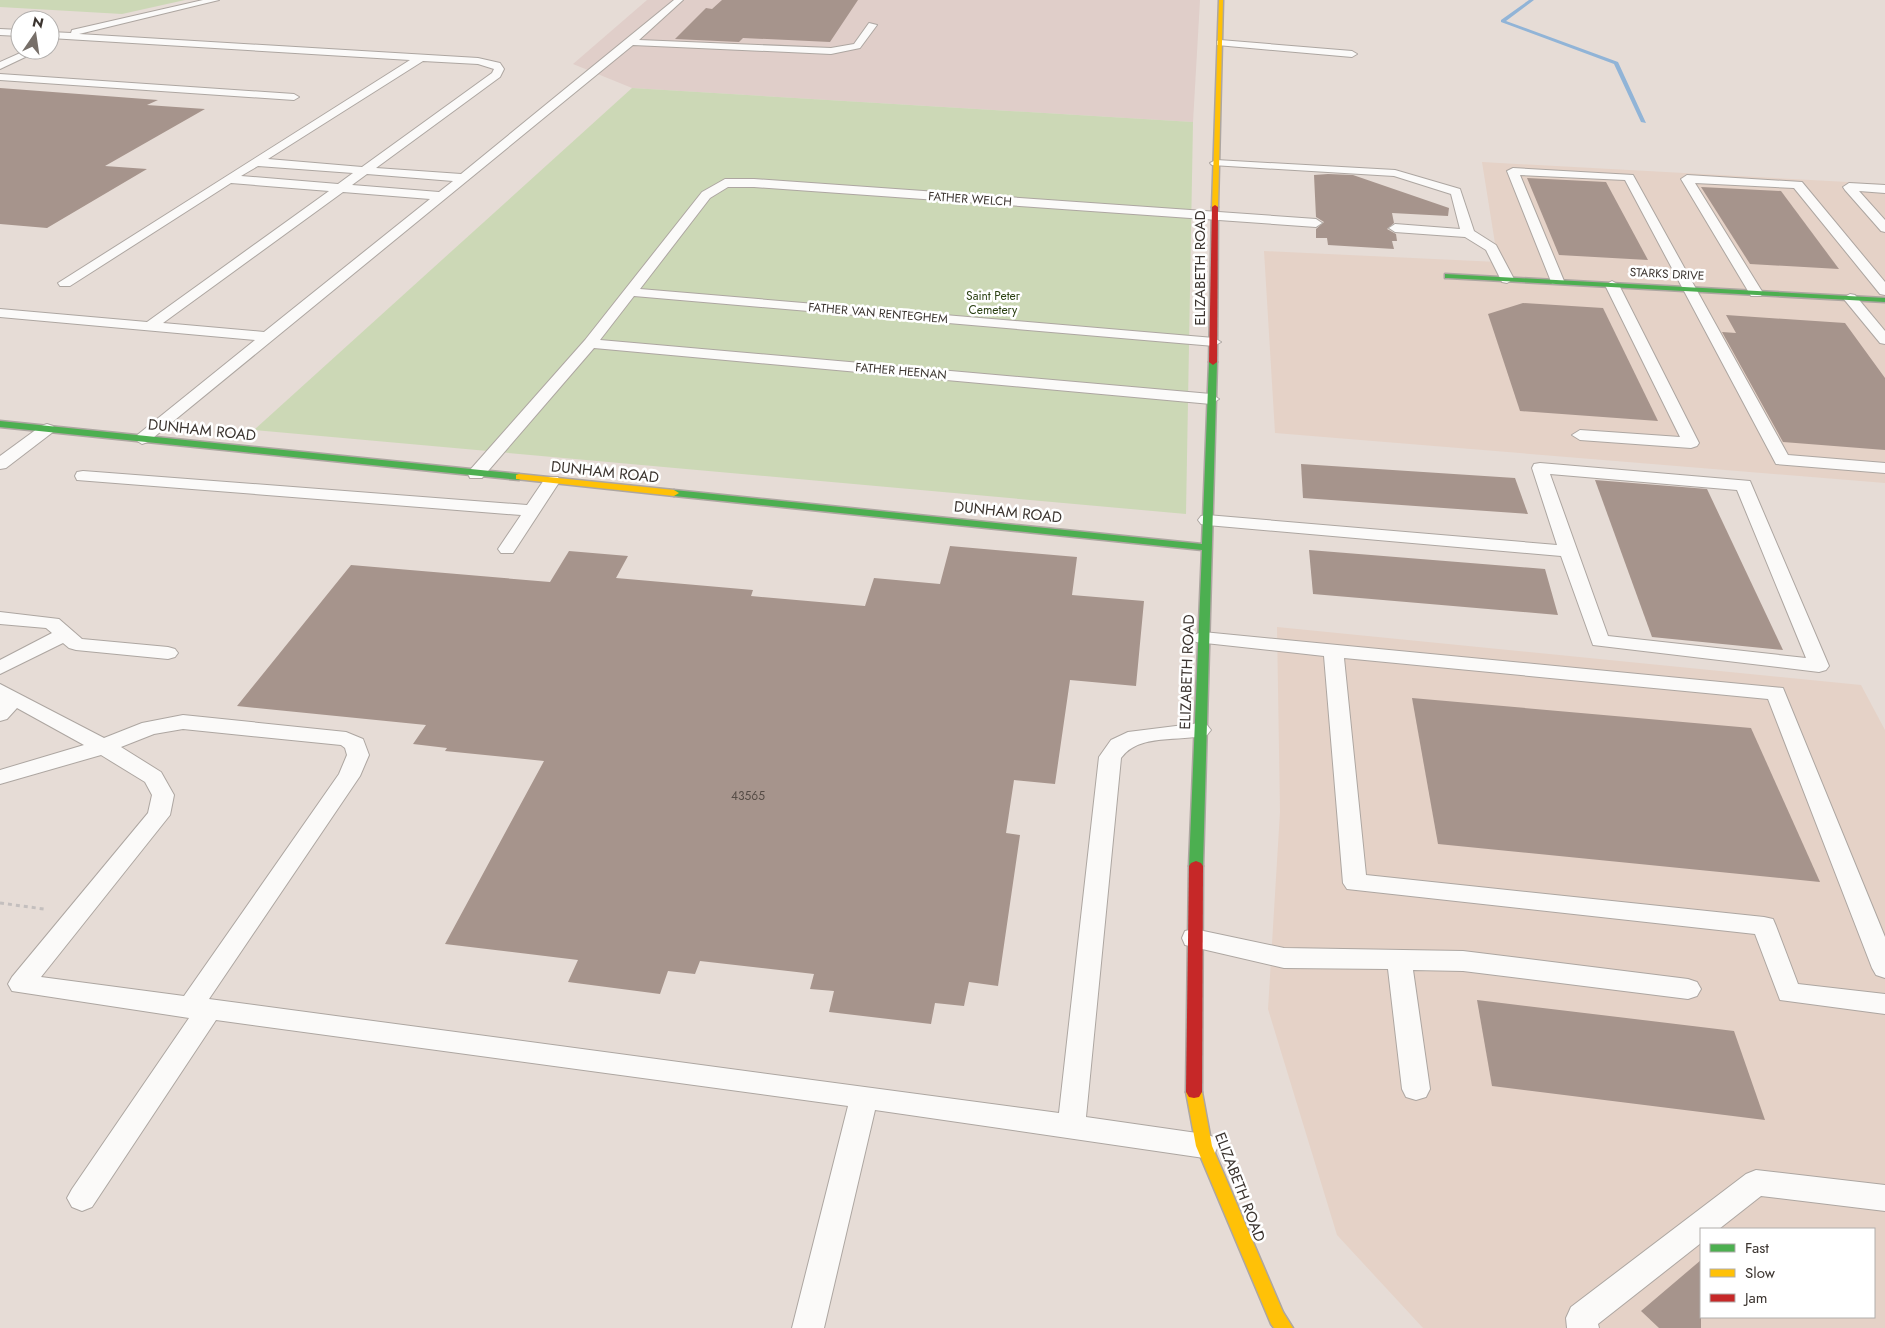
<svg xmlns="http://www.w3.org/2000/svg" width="1885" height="1328" font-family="Jost,sans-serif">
	<rect width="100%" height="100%" fill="#e6dcd6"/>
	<g fill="#e5d2c7" fill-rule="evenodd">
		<polygon points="1482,162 1885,184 1885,483 1275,433 1264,251 1498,262"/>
		<path d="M1277 627 1861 685 1885 730V1328H1423L1337 1235 1268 1009 1280 812ZM1701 1229H1874V1317H1701Z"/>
	</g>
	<polygon fill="#e0cec9" points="647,0 1200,0 1193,122 632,88 573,64"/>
	<g fill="#ccd8b6">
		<polygon points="0,0 185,0 122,14 0,7"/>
		<polygon points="632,88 1193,122 1186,514 254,430"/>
	</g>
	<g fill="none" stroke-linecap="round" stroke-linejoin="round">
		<polygon fill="#91b4d7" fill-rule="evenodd" points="1529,0 1534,0 1506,21 1618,62 1646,123 1641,122 1614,64 1501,22 1501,20"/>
	</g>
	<g fill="#a6948c">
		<polygon points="722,0 858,0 830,42 743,38 739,42 675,39 706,8 712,9"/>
		<polygon points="0,88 158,100 147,105 205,109 105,166 147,169 47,228 0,224"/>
		<polygon points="1328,174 1353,175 1449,208 1448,216 1392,213 1394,223 1387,229 1396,234 1397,241 1392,241 1394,249 1328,245 1327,238 1316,238 1316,229 1324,222 1316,217 1314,175"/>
		<polygon points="1527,178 1606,182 1648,260 1559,255"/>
		<polygon points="1701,187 1781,191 1839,269 1750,264"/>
		<polygon points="1523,303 1603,308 1658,421 1520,411 1488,314"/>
		<polygon points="1726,315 1845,323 1885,378 1885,450 1783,442 1722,332 1736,333"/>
		<polygon points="1301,464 1515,478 1528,514 1303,498"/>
		<polygon points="1595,480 1707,489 1783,650 1652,637"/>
		<polygon points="950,546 1077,557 1072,595 1144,601 1136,686 1070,680 1055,784 1014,780 1006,833 1020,835 998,986 969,982 964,1006 935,1003 931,1024 829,1012 834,991 810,989 814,974 700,961 695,974 668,971 660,994 568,982 578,960 445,944 544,761 445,751 447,748 413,744 426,725 237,706 351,565 550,582 569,551 628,556 616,578 753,590 751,596 865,606 874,578 940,584"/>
		<polygon points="1309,550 1545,569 1558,615 1313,594"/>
		<polygon points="1412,698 1751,728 1820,882 1438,844"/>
		<polygon points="1477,1000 1734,1031 1765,1120 1492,1086"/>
		<polygon points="1701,1260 1701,1328 1659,1328 1641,1311"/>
	</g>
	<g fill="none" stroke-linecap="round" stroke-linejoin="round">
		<defs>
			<g id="lane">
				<path d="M203 0H219L79 34 478 58 500 63 504 69 500 77 376 168 461 174 674 0H683L639 40 831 48 854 44 869 23 877 25 860 48 831 54 633 45 148 442 142 444 134 439 136 436 255 340 0 317V309L147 322 329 191 231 183 70 286H60L58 283 410 60 50 38V32L71 33 72 30ZM423 61 478 64 494 69 492 73 362 167 268 159ZM258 166 353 173 338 184 241 176ZM367 174 453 181 439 192 352 185ZM343 192 430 199 264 332 163 323Z"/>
				<polygon points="0,29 20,30 20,36 0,35"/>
				<polygon points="1220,40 1352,51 1357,54 1352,57 1217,45 1217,41"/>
				<polygon points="27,50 40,50 0,69 0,62"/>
				<polygon points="0,74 294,94 299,97 294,100 0,80"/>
				<polygon points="1216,160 1395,170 1460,189 1474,231 1496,245 1514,279 1507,283 1502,282 1486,250 1465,237 1395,232 1389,228 1395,224 1460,229 1451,194 1394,176 1212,165 1210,163"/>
				<polygon points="1513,168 1633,175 1788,455 1885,463 1885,473 1776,464 1625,180 1520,175 1564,281 1562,284 1552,284 1507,171"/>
				<polygon points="1687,175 1802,182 1885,282 1885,295 1880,294 1794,188 1695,183 1763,293 1761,296 1751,296 1681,179"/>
				<polygon points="725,179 754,179 1316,219 1322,223 1316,227 754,187 728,187 710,198 640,289 1214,338 1221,342 1214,346 634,296 600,340 1211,394 1219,399 1211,404 594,348 482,478 470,478 468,474 470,470 585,340 702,192"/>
				<polygon points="1849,183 1885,185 1885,193 1859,191 1885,220 1885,232 1881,231 1845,190 1843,187"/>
				<polygon points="1612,281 1619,285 1699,443 1697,446 1691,448 1580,440 1572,435 1580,430 1680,437 1605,285"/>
				<polygon points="1850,294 1855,295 1885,331 1885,344 1880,343 1843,298"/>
				<polygon points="47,424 53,426 55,429 53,432 6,468 0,469 0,456 41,426"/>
				<path d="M1540 463 1750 481 1829 666 1826 670 1819 672 1593 645 1561 556 1207 525 1201 524 1198 520 1201 516 1207 515 1557 545 1532 468 1534 464ZM1550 474 1737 490 1806 658 1608 636Z"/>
				<polygon points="83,471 527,505 546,477 558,477 560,481 513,553 501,553 498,549 521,515 77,480 75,476 77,472"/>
				<polygon points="0,612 59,619 82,639 168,647 175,649 178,653 175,657 168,659 76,650 69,648 63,643 0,674 0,660 52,633 46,628 0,624"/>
				<polygon points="1203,632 1783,688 1885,937 1885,978 1876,975 1872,968 1768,699 1344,658 1366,875 1764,917 1773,919 1776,926 1798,984 1885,994 1885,1014 1780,1000 1755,934 1347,889 1343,883 1324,656 1196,642 1193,638 1196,634"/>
				<path d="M0 684 104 738 142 723 183 715 346 732 363 739 369 755 360 776 209 999 1059 1113 1099 757 1111 740 1128 732 1200 723 1207 725 1211 730 1207 735C1180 742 1139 733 1121 758L1086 1117 1204 1134 1214 1137 1218 1146 1214 1155 1204 1158 875 1110 824 1328H792L848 1106 216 1020 92 1207 82 1211 72 1207 67 1198 72 1189 189 1018 12 991 8 984 12 977 148 813 152 795 145 782 101 755 0 784V770L84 745 17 708 7 719 0 721ZM183 729 341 745 345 748 347 755 339 774 184 996 41 977 170 815 174 795 161 772 121 747 154 734Z"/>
				<polygon points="1194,929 1284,948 1463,951 1688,979 1697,982 1701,989 1697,996 1688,999 1463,971 1413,970 1430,1089 1426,1097 1416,1100 1406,1097 1402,1089 1388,969 1284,968 1185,945 1182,938 1185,931"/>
				<polygon points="1756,1170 1885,1185 1885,1211 1761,1196 1719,1229 1701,1229 1701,1243 1598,1324 1599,1328 1567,1328 1566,1318 1571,1307 1746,1174"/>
			</g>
			<g id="fast">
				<polygon points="1445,274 1885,298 1885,302 1448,278 1445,278"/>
				<polygon points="1213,359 1217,362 1203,866 1201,869 1191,869 1189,866 1202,550 674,496 669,493 674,490 1202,544 1209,362"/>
				<polygon points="0,421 519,474 524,477 519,480 0,427"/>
			</g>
			<g id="slow">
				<polygon points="1219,0 1223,0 1218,207 1215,209 1212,207"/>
				<polygon points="519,474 674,490 679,493 674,496 516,479 516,475"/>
				<polygon points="1194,1086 1199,1087 1202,1092 1212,1146 1283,1312 1293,1328 1274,1328 1271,1324 1196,1146 1186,1092 1189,1087"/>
			</g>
			<g id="jam">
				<polygon points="1215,205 1218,207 1217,362 1213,365 1209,362 1212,207"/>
				<polygon points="1196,861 1201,863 1203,866 1202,1092 1199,1097 1194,1098 1189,1097 1186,1092 1189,866 1191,863"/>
			</g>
		</defs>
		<use href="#lane" stroke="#ada6a1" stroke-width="2"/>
		<use href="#fast" stroke="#ada6a1" stroke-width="3"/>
		<use href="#slow" stroke="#ada6a1" stroke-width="3"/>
		<use href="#jam" stroke="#ada6a1" stroke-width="3"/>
		<polyline stroke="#c4bfbe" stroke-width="3" stroke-dasharray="4 4" stroke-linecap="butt" points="0,903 44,909"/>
		<use href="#lane" fill="#fbfaf9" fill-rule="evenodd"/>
		<use href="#fast" fill="#4caf50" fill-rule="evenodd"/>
		<use href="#slow" fill="#ffc107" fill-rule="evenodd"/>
		<use href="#jam" fill="#c62828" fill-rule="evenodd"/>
	</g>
	<g text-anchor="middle" stroke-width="5" stroke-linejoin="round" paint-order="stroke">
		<g font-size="12" fill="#3b342f" stroke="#fff">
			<text transform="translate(970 199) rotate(4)" y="4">FATHER WELCH</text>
			<text transform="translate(1667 274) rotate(3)" y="4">STARKS DRIVE</text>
			<text transform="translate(878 313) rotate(5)" y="4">FATHER VAN RENTEGHEM</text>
			<text transform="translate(901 371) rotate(5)" y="4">FATHER HEENAN</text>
		</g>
		<g font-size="12" fill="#2c4214" stroke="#fff">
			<text x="993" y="300">Saint Peter<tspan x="993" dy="14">Cemetery</tspan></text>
		</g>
		<g font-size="12" fill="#564c46">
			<text x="748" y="800">43565</text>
		</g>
		<g font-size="15" fill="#3b342f" stroke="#fff">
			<text transform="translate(1200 268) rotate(-90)" y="5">ELIZABETH ROAD</text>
			<text transform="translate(202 430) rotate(6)" y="5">DUNHAM ROAD</text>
			<text transform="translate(605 472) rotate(6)" y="5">DUNHAM ROAD</text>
			<text transform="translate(1008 512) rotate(6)" y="5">DUNHAM ROAD</text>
			<text transform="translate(1187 672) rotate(-88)" y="5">ELIZABETH ROAD</text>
			<text transform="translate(1240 1187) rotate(69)" y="5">ELIZABETH ROAD</text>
		</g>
	</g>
	<rect x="1700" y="1228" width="175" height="90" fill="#ffffff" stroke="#b1aeac"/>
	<rect x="1710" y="1244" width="25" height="8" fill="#4caf50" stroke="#b1aeac"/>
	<text x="1745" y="1253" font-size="15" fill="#3b342f">Fast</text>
	<rect x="1710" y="1269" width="25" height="8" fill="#ffc107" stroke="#b1aeac"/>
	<text x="1745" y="1278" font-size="15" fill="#3b342f">Slow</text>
	<rect x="1710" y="1294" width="25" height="8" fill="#c62828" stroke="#b1aeac"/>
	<text x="1745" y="1303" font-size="15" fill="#3b342f">Jam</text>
	<g transform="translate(35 35) rotate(13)"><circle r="24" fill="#ffffff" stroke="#b1aeac"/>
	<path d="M0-4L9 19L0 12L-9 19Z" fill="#776f69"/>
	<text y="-8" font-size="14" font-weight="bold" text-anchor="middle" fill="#3b342f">N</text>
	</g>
</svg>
